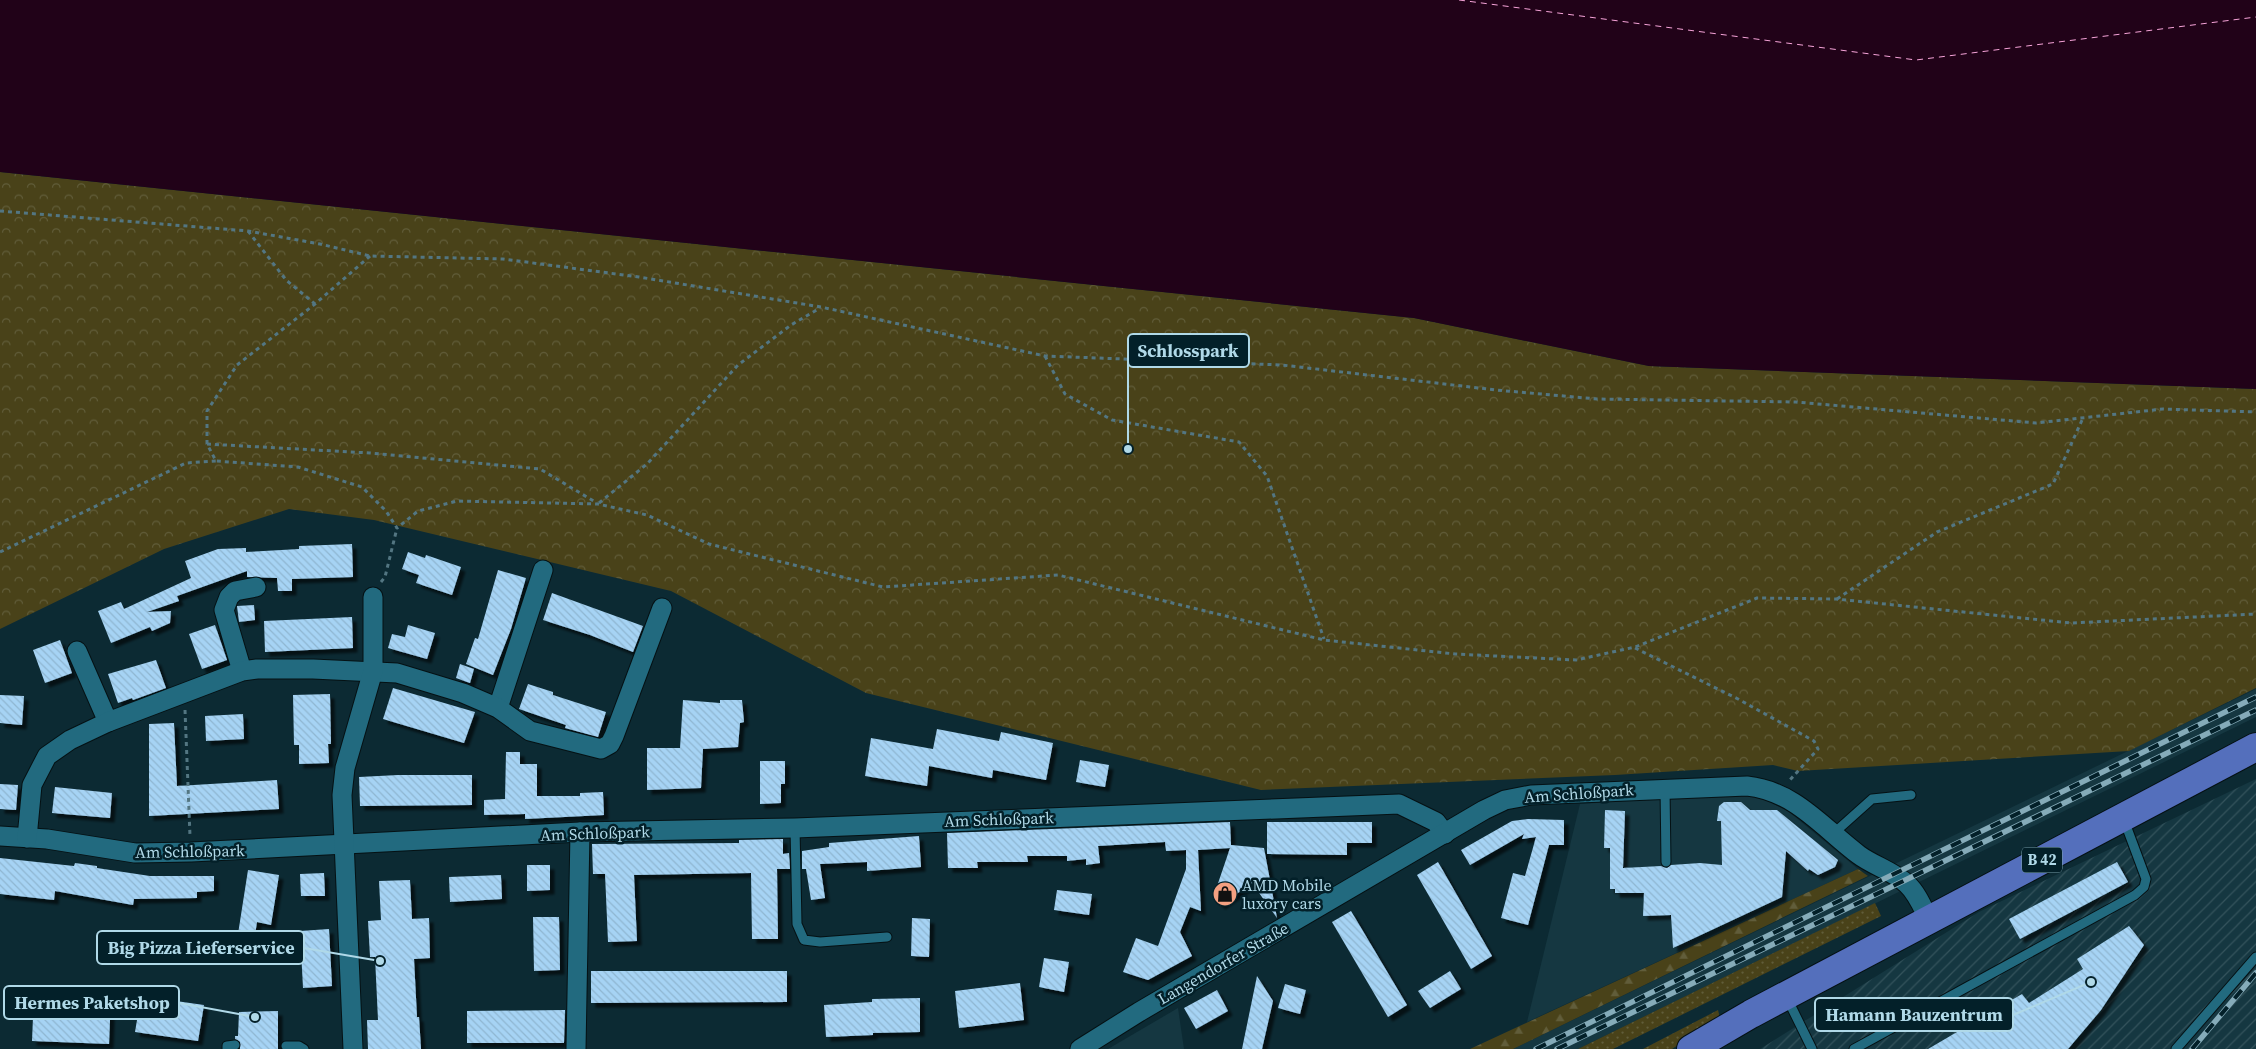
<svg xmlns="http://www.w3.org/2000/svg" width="2256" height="1049" font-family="'Source Serif 4',serif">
	<defs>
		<pattern id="industrial-furrows" width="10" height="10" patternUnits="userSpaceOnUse" patternTransform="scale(1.25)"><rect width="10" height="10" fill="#153741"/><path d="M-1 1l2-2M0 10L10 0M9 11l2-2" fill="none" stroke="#34535c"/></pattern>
		<pattern id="grass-dots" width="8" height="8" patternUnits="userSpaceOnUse" patternTransform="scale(1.25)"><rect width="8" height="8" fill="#494219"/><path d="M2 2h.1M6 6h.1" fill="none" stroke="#615d3a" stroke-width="1.8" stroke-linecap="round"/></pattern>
		<pattern id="forest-firs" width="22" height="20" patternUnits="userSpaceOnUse" patternTransform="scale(1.25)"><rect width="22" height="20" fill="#494219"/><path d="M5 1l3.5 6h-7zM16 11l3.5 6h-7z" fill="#615d3a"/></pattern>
		<pattern id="park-crowns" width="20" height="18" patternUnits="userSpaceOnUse" patternTransform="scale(1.25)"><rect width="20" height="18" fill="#494219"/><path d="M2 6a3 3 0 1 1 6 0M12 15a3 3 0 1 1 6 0" fill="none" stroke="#615d3a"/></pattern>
		<pattern id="building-back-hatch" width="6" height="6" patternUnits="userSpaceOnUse" patternTransform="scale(1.25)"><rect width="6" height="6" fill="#a6d3f4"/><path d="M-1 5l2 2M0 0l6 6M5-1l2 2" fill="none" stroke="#8fb6d1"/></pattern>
		<filter id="shadow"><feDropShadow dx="4.5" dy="4.5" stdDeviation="1" flood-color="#0009"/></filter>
	</defs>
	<rect width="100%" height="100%" fill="#0c2a33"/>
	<g fill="#153741">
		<polygon points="2256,689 2256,717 1578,1049 1513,1049"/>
		<polygon points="1719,795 1747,795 1763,799 1788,811 1858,869 1527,1022 1580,804"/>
		<polygon points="1178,1008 1184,1049 1108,1049"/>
	</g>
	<polygon fill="url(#industrial-furrows)" points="2256,779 2256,1049 1760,1049 1979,912"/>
	<g fill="url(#grass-dots)">
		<polygon points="1875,903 1881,916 1613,1049 1578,1049"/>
		<polygon points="1718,1010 1720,1018 1672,1049 1643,1049"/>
	</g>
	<polygon fill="url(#forest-firs)" points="1858,869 1868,876 1513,1049 1470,1049"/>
	<polygon fill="url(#park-crowns)" points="0,172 1414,318 1649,366 2256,389 2256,688 2129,751 1798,771 1773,765 1615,775 1261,790 866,693 671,591 374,520 289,509 164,549 0,629"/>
	<polygon fill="#210218" points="0,0 2256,0 2256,389 1649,366 1414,318 0,172"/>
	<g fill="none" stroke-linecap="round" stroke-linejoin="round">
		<polyline stroke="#f7a4d9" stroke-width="1" stroke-dasharray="6 5" stroke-linecap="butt" points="1459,0 1916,60 2256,17"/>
	</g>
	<g fill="url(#building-back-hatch)" filter="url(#shadow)">
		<polygon points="352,544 353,577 292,579 292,591 278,591 277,578 247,577 247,571 177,596 179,601 147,612 171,611 170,623 152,631 150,627 111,643 98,611 121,602 124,609 191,578 185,561 218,549 246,548 246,552 299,549 299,546"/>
		<polygon points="408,552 425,558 426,555 461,567 452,595 416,583 419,575 402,569"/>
		<polygon points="498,570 526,578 511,629 493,675 466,664 475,638 478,639"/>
		<polygon points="552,593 643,626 633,652 590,635 543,620"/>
		<polygon points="254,605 255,620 239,622 237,606"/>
		<polygon points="352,617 353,648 265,652 264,621"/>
		<polygon points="215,625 227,660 202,669 189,634"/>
		<polygon points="408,625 435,633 427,659 388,648 392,634 405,637"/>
		<polygon points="60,640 72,673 45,683 33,650"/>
		<polygon points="156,660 166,688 133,700 132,698 118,703 108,674"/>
		<polygon points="460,664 474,669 470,683 456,678"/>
		<polygon points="528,684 553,692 553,695 606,712 598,737 565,728 566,725 519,709"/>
		<polygon points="393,688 475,712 464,743 383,719"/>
		<polygon points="330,694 331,744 328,744 329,763 299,764 299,745 294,745 293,695"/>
		<polygon points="0,695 24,696 22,725 0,723"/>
		<polygon points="683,700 720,703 720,700 742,700 744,722 740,723 738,747 703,749 701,788 647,790 647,748 680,748"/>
		<polygon points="243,714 244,739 206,741 205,716"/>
		<polygon points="174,723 177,786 277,780 279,809 149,816 149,724"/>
		<polygon points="937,729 999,741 1001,732 1053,743 1046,780 993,770 992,778 929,766 927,786 865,776 871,738 933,749"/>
		<polygon points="506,752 520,752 520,764 537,764 537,796 580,796 580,793 603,792 604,815 525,819 525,814 484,815 484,800 505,799"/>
		<polygon points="1080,760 1109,765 1105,787 1076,782"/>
		<polygon points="760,761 785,761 785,784 781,784 781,803 760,804"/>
		<polygon points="398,775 472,775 472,805 360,806 359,777"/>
		<polygon points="0,784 18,785 16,810 0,809"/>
		<polygon points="55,787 112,793 110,818 52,813"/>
		<polygon points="1724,802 1741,802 1750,810 1777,810 1838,860 1835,867 1818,875 1809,869 1808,871 1786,851 1782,897 1673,948 1671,915 1643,916 1644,893 1615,893 1615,889 1610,889 1610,848 1604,848 1605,810 1625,811 1623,868 1661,866 1667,868 1671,865 1700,863 1722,865 1721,821 1717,821 1719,806"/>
		<polygon points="1528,819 1564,820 1564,845 1549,845 1528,925 1501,918 1513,873 1525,876 1536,837 1522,839 1524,834 1470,865 1461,850 1512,821"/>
		<polygon points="1230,822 1231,845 1264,848 1277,918 1252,883 1221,905 1213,898 1230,848 1198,850 1201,911 1190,907 1180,932 1192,956 1148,980 1123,972 1136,938 1158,946 1186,869 1186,850 1166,851 1165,842 1098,846 1100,863 1086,865 1086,859 1067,861 1067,856 1027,856 1028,862 977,862 978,868 948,868 947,833"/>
		<polygon points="1267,822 1372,822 1372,843 1347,843 1347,855 1267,854"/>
		<polygon points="919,836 921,867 867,871 867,862 820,864 825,898 811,900 806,869 802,869 802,851 829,847 829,843"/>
		<polygon points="783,839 783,854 789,853 790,869 777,869 778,939 752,939 751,873 634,875 637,941 608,942 605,874 593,874 592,844 739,843 739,840"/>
		<polygon points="0,858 74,866 75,863 97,866 97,868 150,876 214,876 214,891 197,892 197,898 134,899 133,905 55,891 54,900 0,894"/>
		<polygon points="1438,862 1492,956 1471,969 1417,875"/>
		<polygon points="2117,862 2128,882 2020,939 2009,919"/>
		<polygon points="527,865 550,865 550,890 527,891"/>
		<polygon points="248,870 279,875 271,925 257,922 252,954 227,950 230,932 238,934"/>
		<polygon points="324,873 325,896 301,896 300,874"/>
		<polygon points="501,875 502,899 450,902 449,877"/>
		<polygon points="410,880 412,919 429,918 430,958 414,959 417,1017 419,1017 421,1049 368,1049 367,1020 378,1020 375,957 370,957 368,921 381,920 379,881"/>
		<polygon points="1057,890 1092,894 1089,915 1054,910"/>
		<polygon points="1351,911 1407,1005 1388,1017 1332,922"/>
		<polygon points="533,917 559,917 560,970 534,971"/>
		<polygon points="912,918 930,919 929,957 911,956"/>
		<polygon points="2129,926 2144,945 2101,1010 2068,1049 1928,1049 2022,994 2029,1003 2083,969 2077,959"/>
		<polygon points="329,929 332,986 303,988 300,931"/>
		<polygon points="1044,958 1069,962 1064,992 1039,987"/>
		<polygon points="591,971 787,971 787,1002 591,1003"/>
		<polygon points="1450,971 1461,989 1430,1008 1418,991"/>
		<polygon points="1257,976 1273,1001 1262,1049 1242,1049"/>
		<polygon points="1020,983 1024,1020 959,1028 955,991"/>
		<polygon points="1285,984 1306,990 1300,1014 1278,1008"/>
		<polygon points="1217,990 1228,1011 1196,1029 1184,1008"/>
		<polygon points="34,993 111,996 109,1044 32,1041"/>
		<polygon points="141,996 204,1005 198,1041 135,1032"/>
		<polygon points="920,998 920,1032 873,1033 873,1035 826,1037 824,1005 872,1002 872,999"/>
		<polygon points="565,1010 564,1043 467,1043 467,1011"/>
		<polygon points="278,1011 278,1049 240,1049 240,1042 235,1039 235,1036 238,1036 239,1012"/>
	</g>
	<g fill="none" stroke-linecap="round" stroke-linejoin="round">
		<defs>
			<g id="service">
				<polyline points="1665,788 1666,862"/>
				<polyline points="795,828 797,924 804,940 820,942 887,937"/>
				<polyline points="1834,833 1872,799 1911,795"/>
				<polyline points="1787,998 1812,1049"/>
				<polyline points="286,1046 299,1046 304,1049"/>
				<polyline points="227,1049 227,1046 235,1045"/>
				<polyline points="1854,1049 2135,895 2144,887 2146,879 2124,820"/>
				<polyline points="2176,1049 2256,957"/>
			</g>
			<g id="minor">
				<polyline points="77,651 108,722"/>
				<polyline points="242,671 224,610 229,597 235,591 256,587"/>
				<polyline points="498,708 543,570"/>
				<polyline points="0,836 47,839 135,853 191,852 580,832 795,828 1399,804 1436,822 1445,834"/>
				<polyline points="27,838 32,785 47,756 70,740 108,722 242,671 257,669 313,669 397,673 463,693 498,708 530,731 601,749 610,744 614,736 662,608"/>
				<polyline points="353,1049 342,795 345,768 373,671 373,597"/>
				<polyline points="576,1049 580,832"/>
				<path d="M1080 1049 1139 1012 1484 810 1505 800 1531 795 1747 786C1795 791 1823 828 1859 855 1874 866 1893 871 1907 884 1917 893 1923 908 1929 920"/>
			</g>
			<polyline id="primary" points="1691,1049 1751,1014 2256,747"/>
		</defs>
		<use href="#service" stroke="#051114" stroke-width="11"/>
		<use href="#minor" stroke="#051114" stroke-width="21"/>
		<use href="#primary" stroke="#051114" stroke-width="30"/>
		<g stroke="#537682" stroke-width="3" stroke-dasharray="4 4" stroke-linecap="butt">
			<polyline points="0,211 248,231 320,244 370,256 503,259 639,277 821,307 1045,356 1282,365 1496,390 1597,399 1796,402 2036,423 2163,409 2256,412"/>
			<polyline points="248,231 286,280 315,304"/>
			<polyline points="370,256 315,304 237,365 207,411 207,444 216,461 298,467 362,487 386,511 397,528 418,511 457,501 598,504 647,515 709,544 883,587 1058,575 1324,640 1455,654 1576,660 1635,647 1757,598 1836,599 2071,623 2256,614"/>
			<polyline points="1045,356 1065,394 1112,420 1239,442 1267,476 1324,639"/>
			<polyline points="207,444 370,453 540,469 597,503"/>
			<polyline points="599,503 647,464 738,365 791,325 820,308"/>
			<polyline points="0,552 186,463 216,461"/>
			<polyline points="381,582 385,577 397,528"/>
			<polyline points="1837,599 1937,532 2053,484 2083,418"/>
			<polyline points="1635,648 1738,699 1814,741 1818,749 1789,781"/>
			<polyline points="185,710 190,836"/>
		</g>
		<use href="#service" stroke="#226a7f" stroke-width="9"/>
		<use href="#minor" stroke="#226a7f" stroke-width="19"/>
		<use href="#primary" stroke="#546fbc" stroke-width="28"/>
		<defs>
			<g id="rail">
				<polyline points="1536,1049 2256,697"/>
				<polyline points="1557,1049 2256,710"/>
				<polyline points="2192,1049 2256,973"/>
			</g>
		</defs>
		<use href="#rail" stroke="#85abb9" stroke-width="5.5"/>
		<use href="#rail" stroke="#032029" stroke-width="4" stroke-dasharray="11" stroke-linecap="butt"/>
	</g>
	<defs>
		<symbol id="shop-disc" viewBox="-11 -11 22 22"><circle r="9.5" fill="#f3a081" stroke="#032029"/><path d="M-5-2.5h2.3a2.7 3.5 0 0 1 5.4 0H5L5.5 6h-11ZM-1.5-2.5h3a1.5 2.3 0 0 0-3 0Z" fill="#111"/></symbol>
	</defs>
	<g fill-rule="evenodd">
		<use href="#shop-disc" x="1211" y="880" width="28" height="28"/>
	</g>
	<g text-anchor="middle" stroke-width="5" stroke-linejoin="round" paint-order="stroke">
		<rect fill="#032029" stroke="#7ca2af" stroke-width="1" x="2022" y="847.5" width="40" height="25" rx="4"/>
		<g font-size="15" font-weight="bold" fill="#b0d9e8">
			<text x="2042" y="865">B 42</text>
		</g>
		<g font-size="16" fill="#b0d9e8" stroke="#032029">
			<text transform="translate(1579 793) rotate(-4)" y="6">Am Schloßpark</text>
			<text transform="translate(999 819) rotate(-2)" y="6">Am Schloßpark</text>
			<text transform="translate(595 833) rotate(-2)" y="6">Am Schloßpark</text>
			<text transform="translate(190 851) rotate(-1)" y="6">Am Schloßpark</text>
			<text transform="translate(1223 963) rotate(-30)" y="6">Langendorfer Straße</text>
		</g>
		<g font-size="16" fill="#b0d9e8" stroke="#032029" text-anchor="start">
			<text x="1242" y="891">AMD Mobile<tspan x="1242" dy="18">luxory cars</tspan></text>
		</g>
	</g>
	<path fill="none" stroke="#b0d9e8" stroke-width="2" d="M1128 449L1128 351M380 961L304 948M255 1017L179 1003M2091 982L2013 1015"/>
	<g fill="#b0d9e8" stroke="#032029" stroke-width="2">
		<circle cx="1128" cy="449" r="5"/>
		<circle cx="380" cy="961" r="5"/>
		<circle cx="255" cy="1017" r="5"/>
		<circle cx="2091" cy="982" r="5"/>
	</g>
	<g fill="#032029" stroke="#b0d9e8" stroke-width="2">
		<rect x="1128" y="334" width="121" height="33" rx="5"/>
		<rect x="97" y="931" width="207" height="33" rx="5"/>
		<rect x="4" y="986" width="175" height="33" rx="5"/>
		<rect x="1815" y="998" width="198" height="33" rx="5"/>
	</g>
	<g font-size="18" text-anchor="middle" font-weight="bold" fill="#b0d9e8">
		<text x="1188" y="357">Schlosspark</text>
		<text x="201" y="954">Big Pizza Lieferservice</text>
		<text x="92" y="1009">Hermes Paketshop</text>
		<text x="1914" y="1021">Hamann Bauzentrum</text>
	</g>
</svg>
